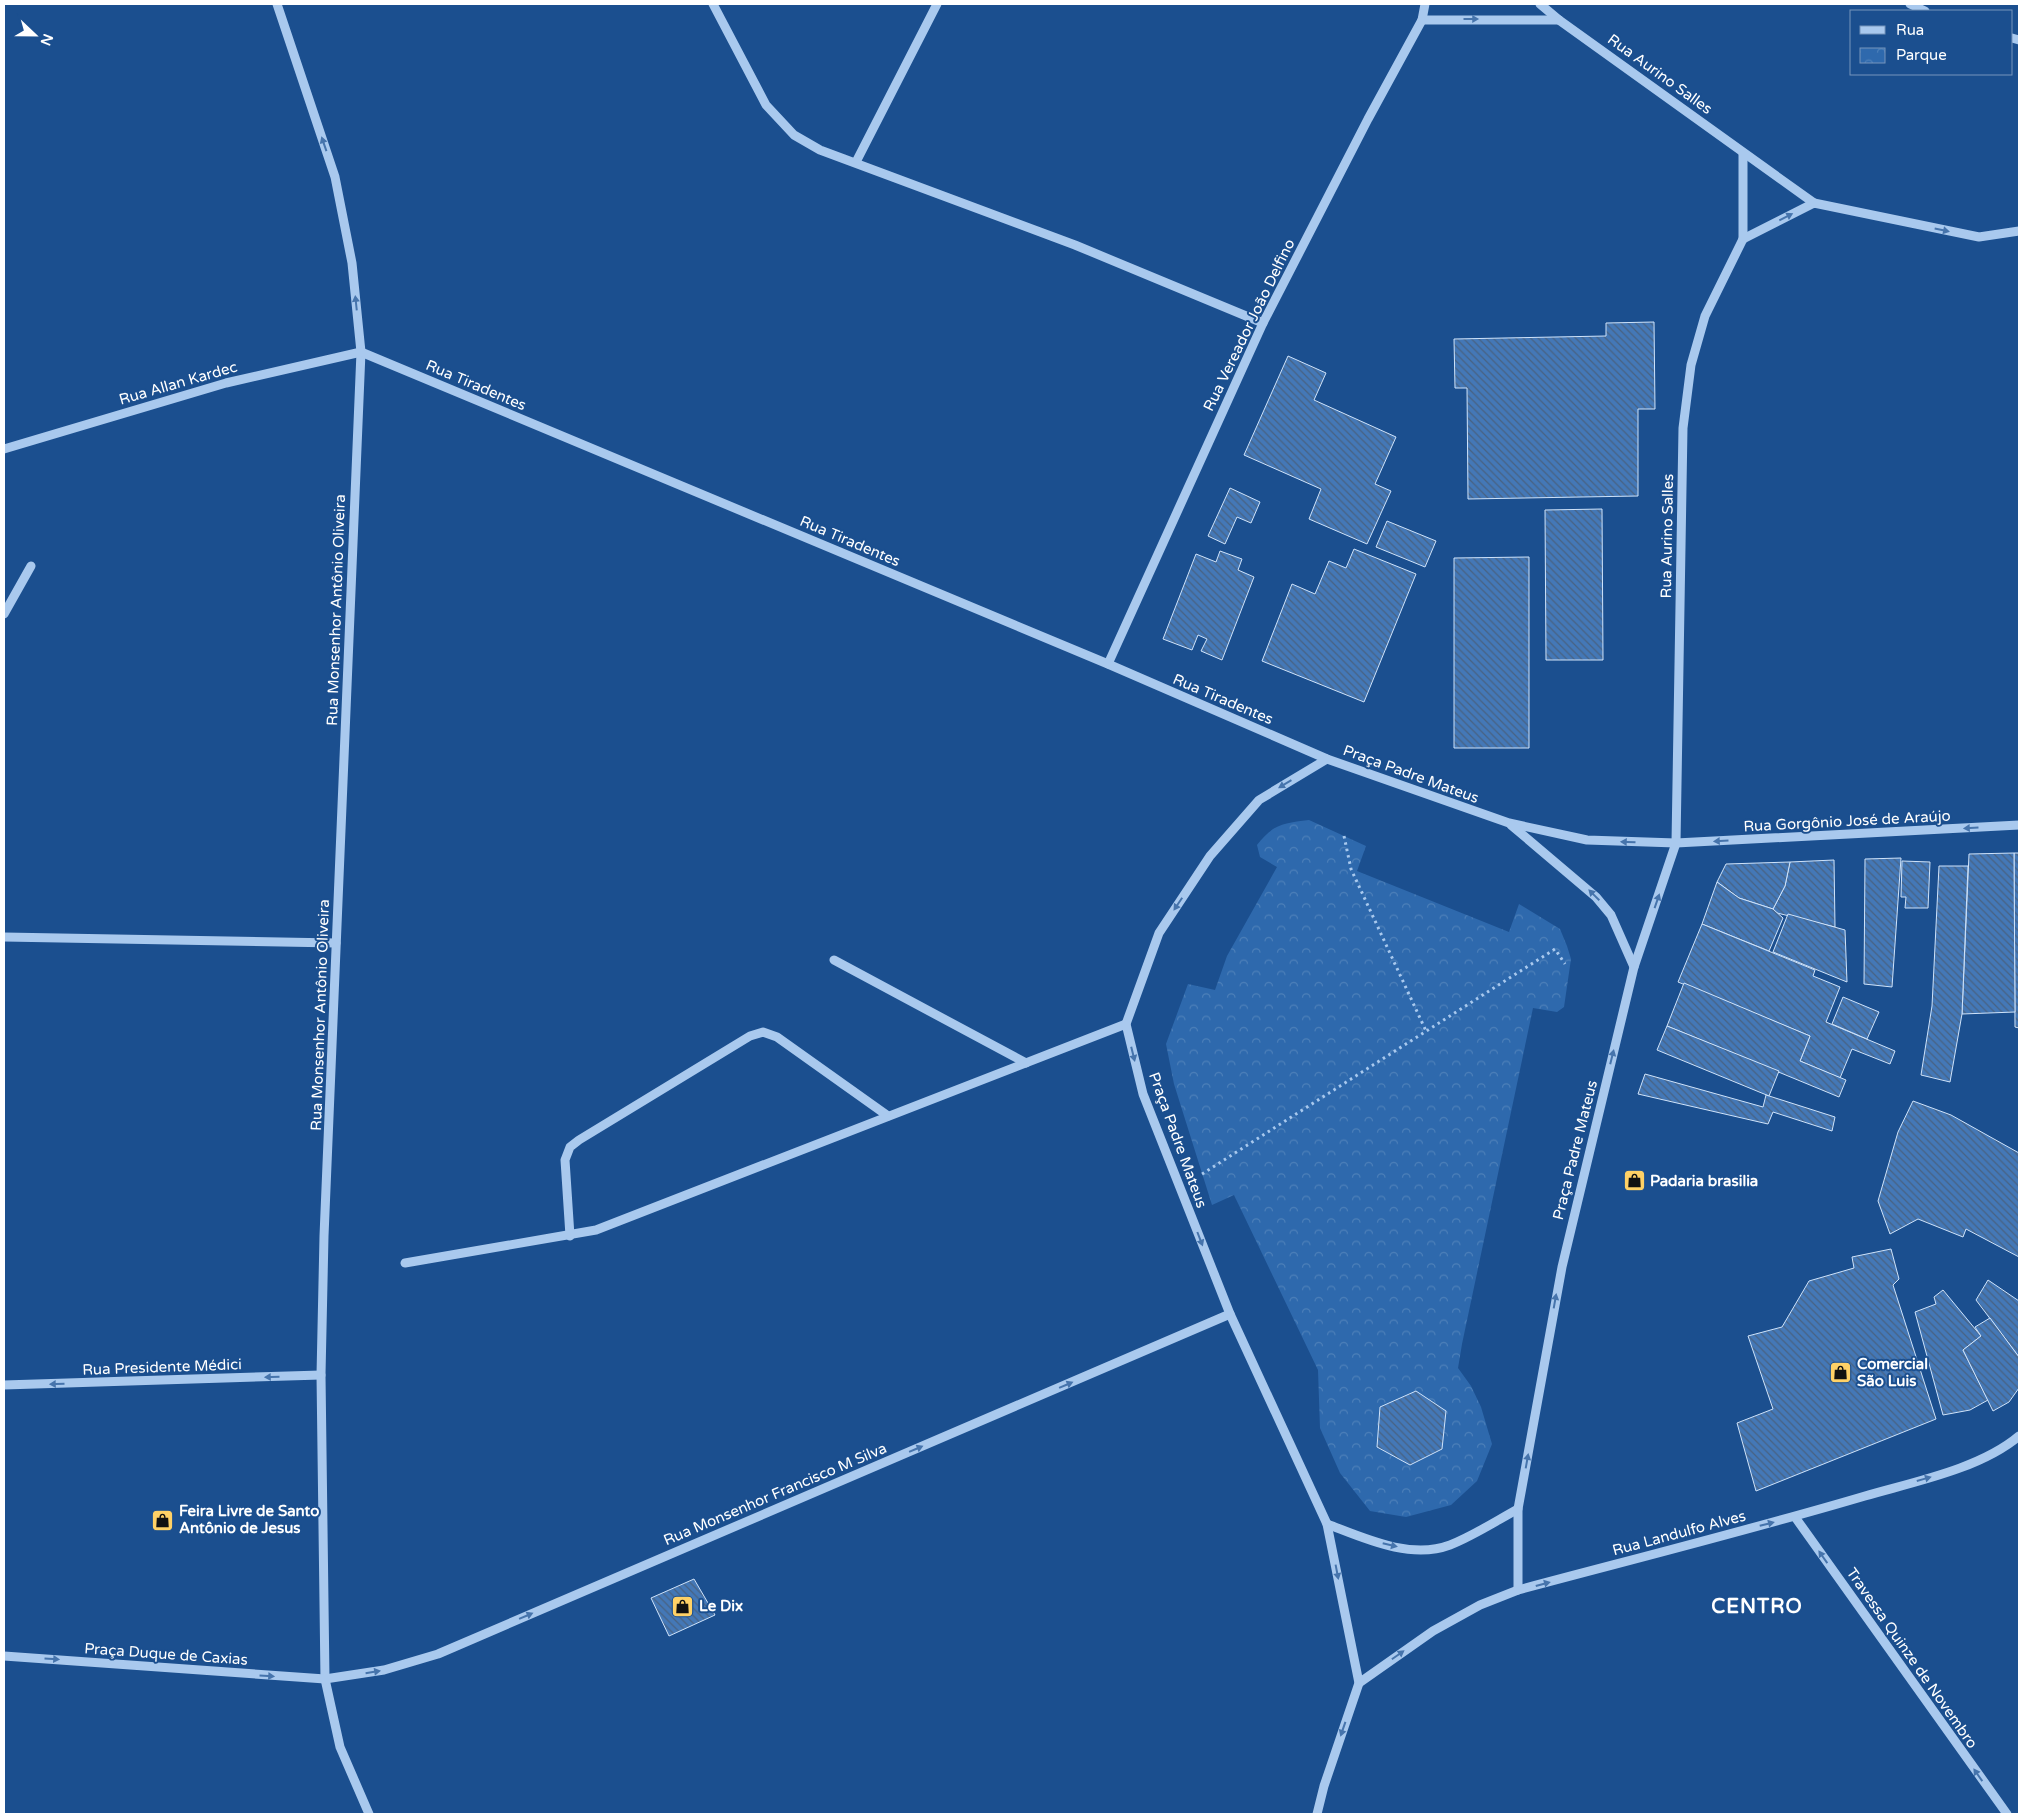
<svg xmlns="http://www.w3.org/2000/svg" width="2023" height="1818" font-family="'Varela Round',sans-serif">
	<defs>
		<pattern id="park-crowns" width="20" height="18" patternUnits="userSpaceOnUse" patternTransform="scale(1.25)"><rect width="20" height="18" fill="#2e69ad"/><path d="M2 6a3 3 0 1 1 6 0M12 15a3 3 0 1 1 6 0" fill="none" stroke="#4d80b9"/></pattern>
		<pattern id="building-back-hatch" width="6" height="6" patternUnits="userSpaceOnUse" patternTransform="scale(1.25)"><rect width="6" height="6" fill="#4478b7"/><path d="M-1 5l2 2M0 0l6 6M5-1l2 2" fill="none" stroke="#486282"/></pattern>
	</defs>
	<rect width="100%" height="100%" fill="#1b4f8f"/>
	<path fill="url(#park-crowns)" d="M1309 820 1366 846 1357 871 1509 932 1519 904 1560 929 1567 946 1571 959 1564 1007 1557 1012 1533 1008 1462 1344 1458 1368 1471 1386 1481 1407 1492 1444 1477 1481 1451 1505 1406 1517 1370 1511 1340 1473 1320 1428 1318 1370 1234 1195 1212 1205 1174 1084 1166 1044 1188 984 1215 990 1227 956 1277 867 1260 857 1257 845C1273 824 1284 823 1309 820Z"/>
	<g fill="url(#building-back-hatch)" stroke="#cfe3fa">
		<polygon points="1654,322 1655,409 1638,409 1638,496 1468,499 1467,388 1455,388 1454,339 1606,336 1606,323"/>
		<polygon points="1288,356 1326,373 1314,400 1396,437 1375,484 1391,491 1367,544 1309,519 1321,489 1244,455"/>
		<polygon points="1230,488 1260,502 1251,523 1237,517 1225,544 1208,536"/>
		<polygon points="1602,509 1603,660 1546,660 1545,510"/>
		<polygon points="1387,521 1436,541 1425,567 1376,547"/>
		<polygon points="1354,549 1416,574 1364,702 1262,661 1292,584 1315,594 1329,561 1346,568"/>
		<polygon points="1220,551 1242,559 1238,570 1254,577 1222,660 1201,651 1207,639 1198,635 1192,650 1163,639 1196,554 1216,562"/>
		<polygon points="1529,557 1529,748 1454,748 1454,558"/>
		<polygon points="2014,853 2019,853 2019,1028 2015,1027"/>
		<polygon points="2014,853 2015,1012 1962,1014 1969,854"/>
		<polygon points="1901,858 1892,987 1864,984 1865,859"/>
		<polygon points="1834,860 1835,927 1777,913 1773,909 1785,886 1790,862"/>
		<polygon points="1902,861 1930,862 1928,908 1905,908 1906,897 1901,897"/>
		<polygon points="1790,862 1785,886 1773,909 1739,898 1717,882 1726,864"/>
		<polygon points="1939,866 1968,866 1962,1014 1950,1082 1921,1075 1932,1006"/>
		<polygon points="1717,882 1739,898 1773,909 1783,918 1769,951 1702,924"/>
		<polygon points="1788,914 1845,930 1847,982 1773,952"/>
		<polygon points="1702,924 1815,970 1813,976 1840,987 1826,1022 1895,1051 1890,1064 1852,1049 1840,1078 1800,1061 1810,1036 1678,982"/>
		<polygon points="1684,983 1810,1036 1800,1061 1846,1080 1839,1097 1667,1026"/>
		<polygon points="1843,997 1879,1012 1867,1039 1832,1024"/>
		<polygon points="1667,1026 1779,1071 1769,1096 1657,1050"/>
		<polygon points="1645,1074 1763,1107 1766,1095 1835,1117 1832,1131 1773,1112 1768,1124 1638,1094"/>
		<polygon points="1913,1101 1951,1115 2019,1153 2019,1257 1966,1229 1963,1237 1918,1219 1890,1234 1878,1201 1898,1132"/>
		<polygon points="1891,1249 1899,1279 1893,1285 1936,1419 1756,1491 1737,1423 1773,1409 1748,1336 1782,1327 1809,1281 1854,1268 1852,1257"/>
		<polygon points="1988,1280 2019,1301 2019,1357 1976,1300"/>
		<polygon points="1943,1290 1981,1336 1963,1350 1988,1400 1970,1410 1943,1415 1915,1312 1936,1304 1934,1297"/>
		<polygon points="1990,1318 2019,1357 2019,1388 2009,1402 1993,1411 1963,1350 1981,1336 1975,1327"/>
		<polygon points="1416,1391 1446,1411 1442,1449 1410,1465 1377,1447 1380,1407"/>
		<polygon points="694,1579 715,1615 669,1636 651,1598"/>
	</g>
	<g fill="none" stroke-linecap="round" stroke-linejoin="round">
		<g stroke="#a9c9ee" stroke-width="3" stroke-dasharray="2.5 4" stroke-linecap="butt">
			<polyline points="1344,836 1351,869 1426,1031"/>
			<polyline points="1202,1174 1555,949 1565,964"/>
		</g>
		<g stroke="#a9c9ee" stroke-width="9">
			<polyline points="277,4 335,177 352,263 361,352 324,1236 321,1375 325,1679 340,1747 369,1814"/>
			<polyline points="713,4 766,105 794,135 820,150 1075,245 1263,323"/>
			<polyline points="1540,4 1559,20 1814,203"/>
			<polyline points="1910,4 1925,11"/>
			<polyline points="1422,20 1559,20"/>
			<polyline points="2012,38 2019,40"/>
			<polyline points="856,162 937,4"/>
			<polyline points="1743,239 1814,203 1979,237 2019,231"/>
			<polyline points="361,352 1108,664 1327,759 1509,823 1587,840 1676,843 2019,825"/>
			<polyline points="4,449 226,383 361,352"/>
			<polyline points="4,614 31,566"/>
			<polyline points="1108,664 1263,323 1368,119 1422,20 1425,4"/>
			<polyline points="1511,825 1596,897 1611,915 1634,967"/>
			<polyline points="4,937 336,943"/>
			<polyline points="834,960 1026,1063"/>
			<polyline points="570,1236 565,1160 570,1147 579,1140 750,1036 763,1032 777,1037 888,1116"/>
			<polyline points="405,1263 596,1230 1126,1024"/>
			<polyline points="4,1385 321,1375"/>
			<polyline points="1795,1517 2007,1814"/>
			<path d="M1327 1524C1364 1538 1410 1560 1450 1545 1473 1536 1496 1521 1518 1509"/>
			<polyline points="1518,1590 1518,1509 1562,1267 1634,967 1676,843 1683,428 1691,365 1705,316 1743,239 1743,153"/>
			<polyline points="4,1656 325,1679 384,1670 438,1654 1230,1314"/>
			<path d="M1359 1683 1433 1631 1480 1605 1518 1590C1634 1559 1750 1530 1865 1496 1913 1482 1980 1469 2019 1436"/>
			<polyline points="1317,1814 1324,1786 1359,1683 1327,1524 1230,1314 1143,1094 1126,1024 1159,933 1210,856 1259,800 1327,759"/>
		</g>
	</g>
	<defs><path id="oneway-solid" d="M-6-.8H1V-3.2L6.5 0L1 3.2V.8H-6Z" transform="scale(1.25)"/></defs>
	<g fill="#4674ac">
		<use href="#oneway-solid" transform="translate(1471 19)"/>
		<use href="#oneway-solid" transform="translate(324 144) rotate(-109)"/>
		<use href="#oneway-solid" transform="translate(1786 217) rotate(-27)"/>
		<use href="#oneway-solid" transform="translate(1942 230) rotate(12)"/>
		<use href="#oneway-solid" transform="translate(356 303) rotate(-96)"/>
		<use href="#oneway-solid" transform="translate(1285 784) rotate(149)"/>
		<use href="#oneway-solid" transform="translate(1971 828) rotate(177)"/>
		<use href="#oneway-solid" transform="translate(1721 841) rotate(177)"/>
		<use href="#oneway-solid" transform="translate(1628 842) rotate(-178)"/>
		<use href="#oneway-solid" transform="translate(1594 895) rotate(-135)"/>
		<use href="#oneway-solid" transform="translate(1657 901) rotate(-71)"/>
		<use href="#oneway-solid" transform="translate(1178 904) rotate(124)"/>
		<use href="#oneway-solid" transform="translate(1133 1054) rotate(76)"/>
		<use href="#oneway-solid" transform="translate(1612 1057) rotate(-76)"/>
		<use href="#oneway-solid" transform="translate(1200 1239) rotate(69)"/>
		<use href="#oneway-solid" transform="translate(1555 1301) rotate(-80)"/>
		<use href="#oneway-solid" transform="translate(272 1377) rotate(178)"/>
		<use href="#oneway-solid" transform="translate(57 1384) rotate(178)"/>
		<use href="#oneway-solid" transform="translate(1066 1385) rotate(-23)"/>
		<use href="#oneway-solid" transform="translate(916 1449) rotate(-23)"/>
		<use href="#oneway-solid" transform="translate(1527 1461) rotate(-80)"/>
		<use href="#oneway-solid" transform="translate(1924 1479) rotate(-16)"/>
		<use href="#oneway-solid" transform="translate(1767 1524) rotate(-14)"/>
		<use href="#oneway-solid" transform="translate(1390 1545) rotate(13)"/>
		<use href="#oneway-solid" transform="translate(1823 1557) rotate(-125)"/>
		<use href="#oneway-solid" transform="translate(1337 1572) rotate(79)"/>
		<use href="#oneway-solid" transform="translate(1543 1584) rotate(-15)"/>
		<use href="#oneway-solid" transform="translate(526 1616) rotate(-23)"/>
		<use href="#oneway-solid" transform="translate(1398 1655) rotate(-35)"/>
		<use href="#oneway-solid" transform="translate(52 1659) rotate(4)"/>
		<use href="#oneway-solid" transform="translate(373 1672) rotate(-9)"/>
		<use href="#oneway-solid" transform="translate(267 1676) rotate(4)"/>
		<use href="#oneway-solid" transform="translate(1343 1729) rotate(109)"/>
		<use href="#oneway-solid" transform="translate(1978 1775) rotate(-125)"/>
	</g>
	<defs>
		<symbol id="shop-square" viewBox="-11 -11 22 22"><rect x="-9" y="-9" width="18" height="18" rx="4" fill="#ffd166" stroke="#1b4f8f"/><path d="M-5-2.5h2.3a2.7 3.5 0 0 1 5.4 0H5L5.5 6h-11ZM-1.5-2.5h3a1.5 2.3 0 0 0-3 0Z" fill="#111"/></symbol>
	</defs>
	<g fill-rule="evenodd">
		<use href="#shop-square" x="1622" y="1168" width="25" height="25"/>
		<use href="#shop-square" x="1828" y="1360" width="25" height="25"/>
		<use href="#shop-square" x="150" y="1508" width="25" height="25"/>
		<use href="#shop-square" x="670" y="1594" width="25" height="25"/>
	</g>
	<g text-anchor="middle" stroke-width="4" stroke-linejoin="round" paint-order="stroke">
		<g font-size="15" fill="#fff" stroke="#1b4f8f">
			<text transform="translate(1660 74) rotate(36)" y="5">Rua Aurino Salles</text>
			<text transform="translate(1249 325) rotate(-64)" y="5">Rua Vereador João Delfino</text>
			<text transform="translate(178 383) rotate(-16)" y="5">Rua Allan Kardec</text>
			<text transform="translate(476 385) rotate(23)" y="5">Rua Tiradentes</text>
			<text transform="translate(1667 536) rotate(-89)" y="5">Rua Aurino Salles</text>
			<text transform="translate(850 541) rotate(23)" y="5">Rua Tiradentes</text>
			<text transform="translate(336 610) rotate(-88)" y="5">Rua Monsenhor Antônio Oliveira</text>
			<text transform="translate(1223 699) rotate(23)" y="5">Rua Tiradentes</text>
			<text transform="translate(1411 774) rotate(20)" y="5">Praça Padre Mateus</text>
			<text transform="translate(1847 821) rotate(-3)" y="5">Rua Gorgônio José de Araújo</text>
			<text transform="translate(320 1015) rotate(-88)" y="5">Rua Monsenhor Antônio Oliveira</text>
			<text transform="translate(1178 1140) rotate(70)" y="5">Praça Padre Mateus</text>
			<text transform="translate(1575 1150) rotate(-76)" y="5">Praça Padre Mateus</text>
			<text transform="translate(162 1367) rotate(-2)" y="5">Rua Presidente Médici</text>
			<text transform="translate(775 1494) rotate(-23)" y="5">Rua Monsenhor Francisco M Silva</text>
			<text transform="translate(1679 1533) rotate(-15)" y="5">Rua Landulfo Alves</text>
			<text transform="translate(166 1654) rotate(4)" y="5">Praça Duque de Caxias</text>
			<text transform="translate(1912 1658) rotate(55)" y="5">Travessa Quinze de Novembro</text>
		</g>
		<g font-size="15" font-weight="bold" fill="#fff" stroke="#1b4f8f" text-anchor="start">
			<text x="1650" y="1186">Padaria brasilia</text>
			<text x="1857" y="1369">Comercial<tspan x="1857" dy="17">São Luis</tspan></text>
			<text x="179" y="1516">Feira Livre de Santo<tspan x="179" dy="17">Antônio de Jesus</tspan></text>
			<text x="699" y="1611">Le Dix</text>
		</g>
		<g font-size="20" font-weight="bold" letter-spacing="1" fill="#fff" stroke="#1b4f8f">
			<text x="1757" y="1613">CENTRO</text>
		</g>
	</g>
	<rect width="2023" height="1818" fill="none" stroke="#ffffff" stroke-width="10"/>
	<rect x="1850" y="10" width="162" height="65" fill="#1b4f8f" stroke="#7695bc"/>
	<rect x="1860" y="26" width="25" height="8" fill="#a9c9ee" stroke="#7695bc"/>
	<text x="1896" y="35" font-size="15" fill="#ffffff">Rua</text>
	<rect x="1860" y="48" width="25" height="15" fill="url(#park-crowns)" stroke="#7695bc"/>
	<text x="1896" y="60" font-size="15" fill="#ffffff">Parque</text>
	<g transform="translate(35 35) rotate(112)" stroke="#1b4f8f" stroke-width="4" paint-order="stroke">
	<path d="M0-4L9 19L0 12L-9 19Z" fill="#ffffff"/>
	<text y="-8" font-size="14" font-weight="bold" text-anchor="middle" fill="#ffffff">N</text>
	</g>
</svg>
